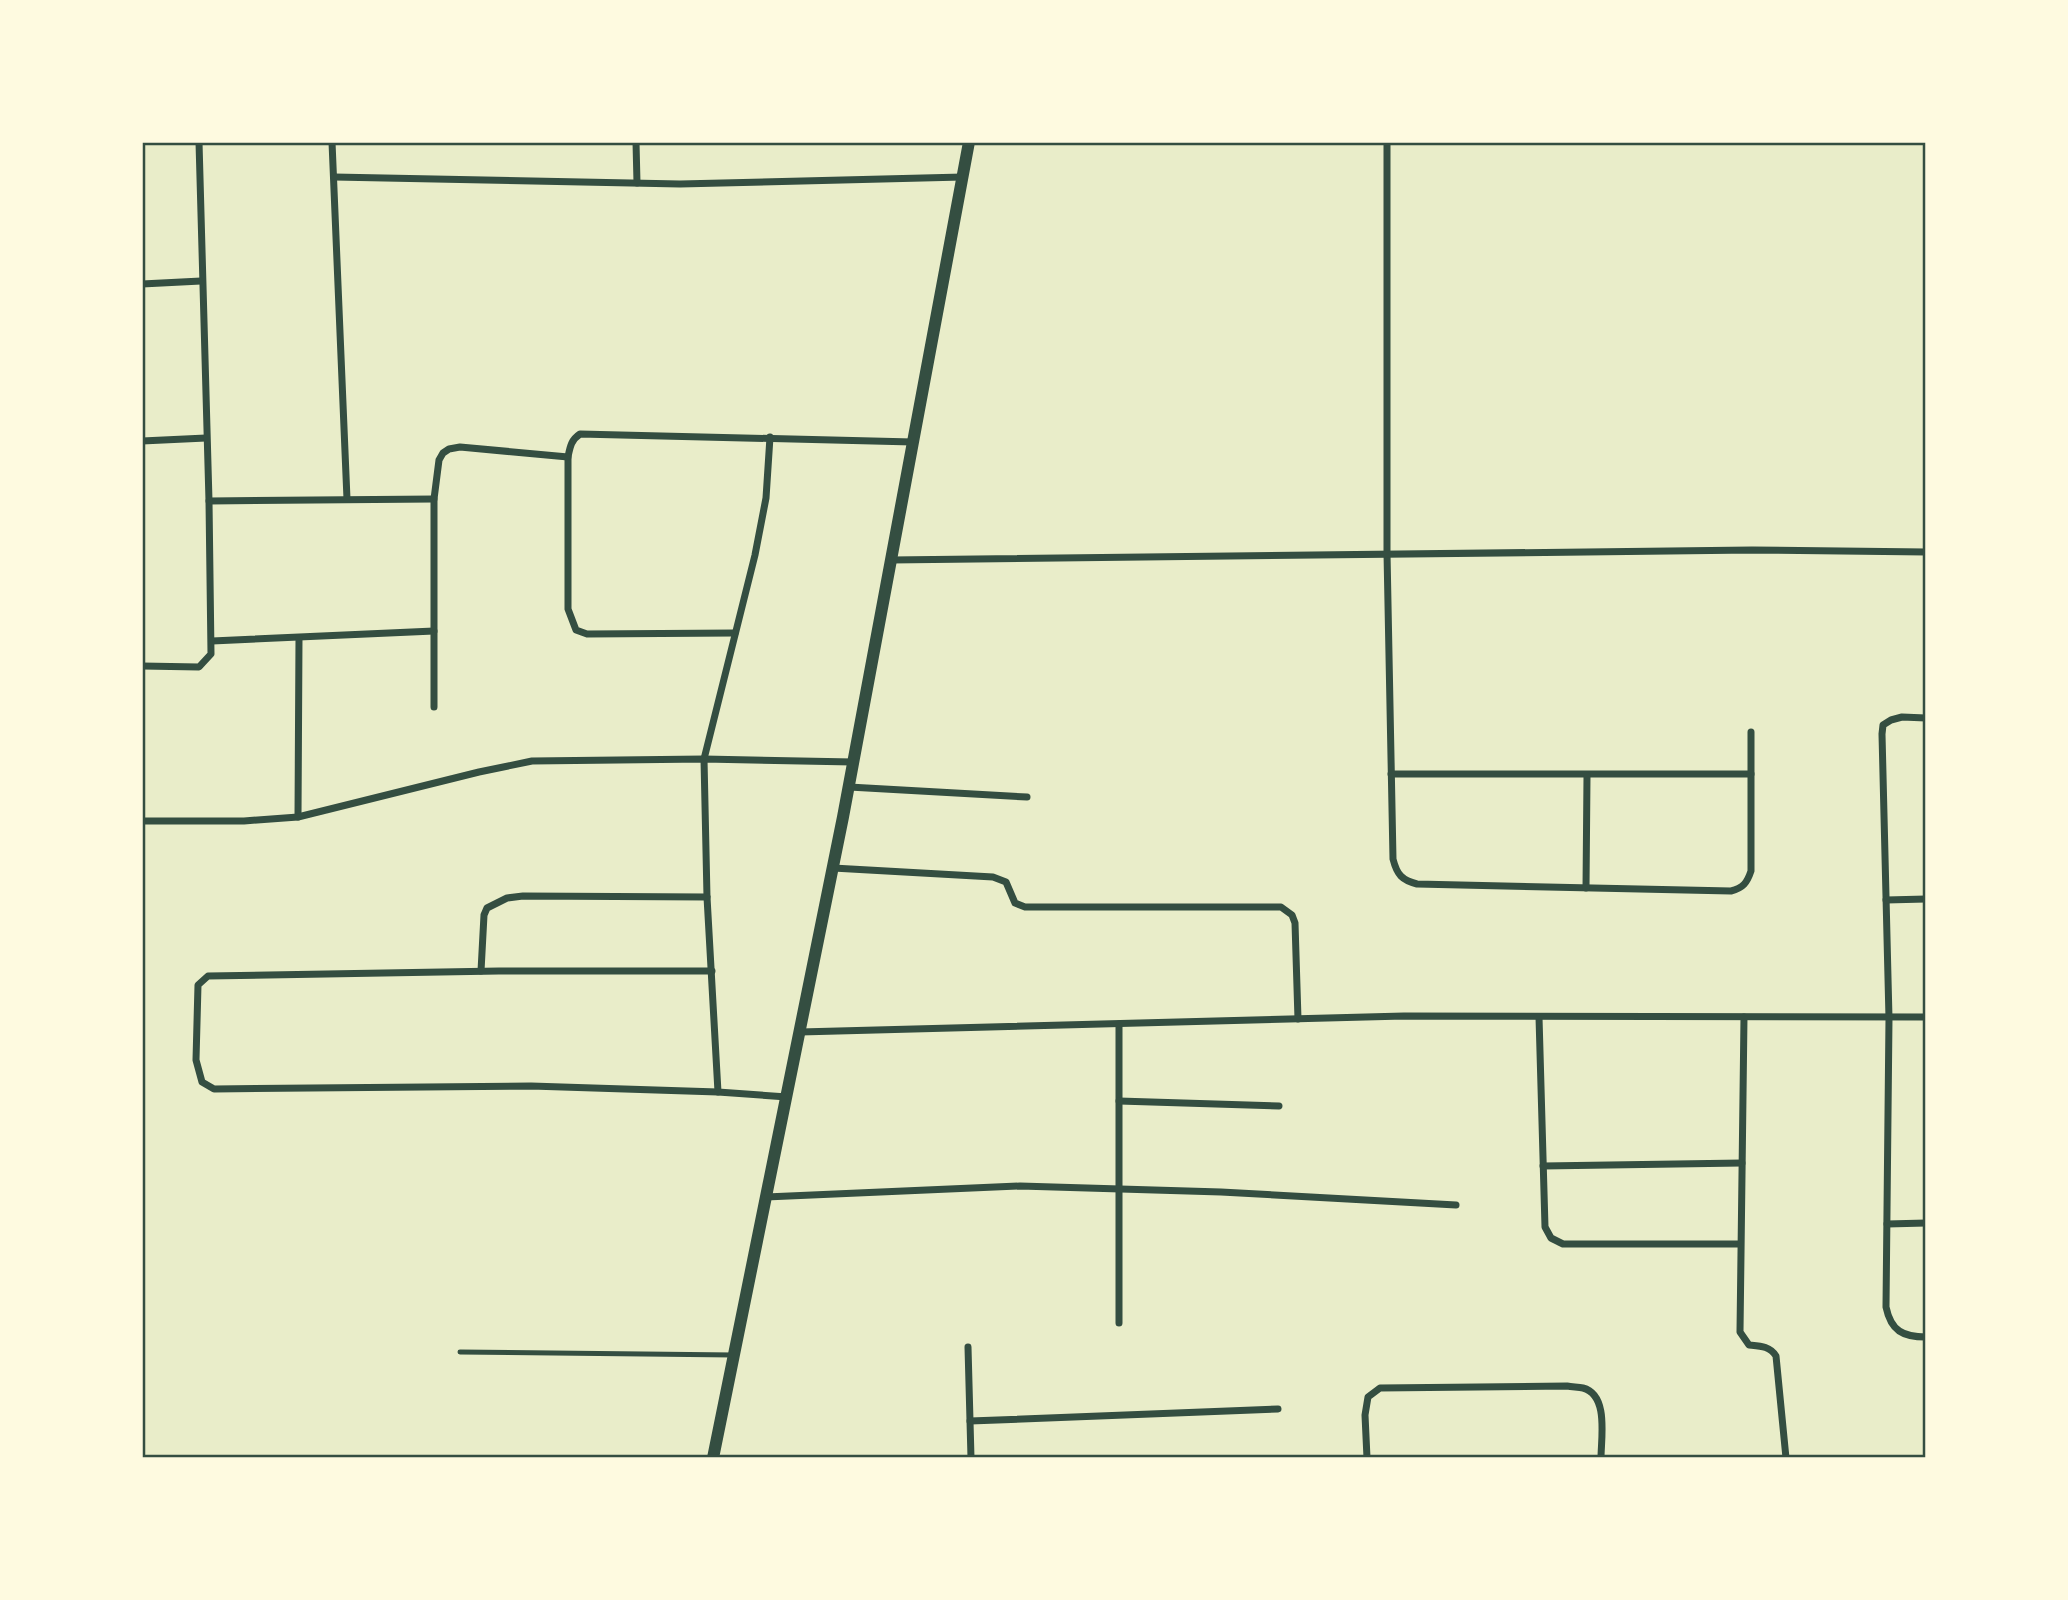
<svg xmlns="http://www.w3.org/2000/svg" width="2068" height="1600" font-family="Raleway,sans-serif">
	<rect width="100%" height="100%" fill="#e9edc9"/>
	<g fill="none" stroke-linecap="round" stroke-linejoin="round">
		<polyline stroke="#344e41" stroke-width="5" points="460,1352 734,1355"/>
		<g stroke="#344e41" stroke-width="7">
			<polyline points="332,142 347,499"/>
			<polyline points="636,142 637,183"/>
			<path d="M1387 142V553L1393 859C1397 875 1402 880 1417 884L1731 891C1743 888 1747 883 1751 871V732"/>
			<polyline points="334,177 680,184 963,177"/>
			<polyline points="142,284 201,281"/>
			<polyline points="770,437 766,498 755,555 704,759 707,897 718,1092 787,1097"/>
			<polyline points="142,441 206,438"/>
			<polyline points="209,501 434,499"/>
			<polyline points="891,560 1752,550 1926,552"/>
			<path d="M735 633 587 634 576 630 568 609V457C570 447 571 440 580 434L913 442"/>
			<polyline points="212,641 434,631"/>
			<polyline points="142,666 199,667 211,654 209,501 199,142"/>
			<polyline points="434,707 434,499 439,460 443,453 449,449 460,447 568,457"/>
			<path d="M1926 718 1902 717 1891 720 1883 725 1882 734 1889 1018 1886 1307C1891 1331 1903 1337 1926 1337"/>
			<polyline points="1391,774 1751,774"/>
			<polyline points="849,787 1027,797"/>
			<polyline points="298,817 299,638"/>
			<polyline points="142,821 244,821 298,817 479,772 532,761 704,759 853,762"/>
			<polyline points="833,868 993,877 1006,882 1015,903 1025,907 1281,907 1292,915 1295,923 1298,1019"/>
			<polyline points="1586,888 1587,776"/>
			<polyline points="1886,900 1926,899"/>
			<polyline points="481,971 484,915 487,908 507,898 523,896 707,897"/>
			<polyline points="712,971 499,971 208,976 198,985 196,1060 202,1082 214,1089 531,1086 718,1092"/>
			<polyline points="1539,1017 1545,1227 1551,1238 1563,1244 1740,1244"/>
			<path d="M1744 1017 1740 1332 1749 1345C1760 1346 1770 1346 1776 1356L1786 1458"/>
			<polyline points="1119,1024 1119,1323"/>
			<polyline points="800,1032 1404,1016 1926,1017"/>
			<polyline points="1119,1101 1279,1106"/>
			<polyline points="1543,1166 1742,1163"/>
			<polyline points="766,1197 1020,1186 1221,1192 1456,1205"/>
			<polyline points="1887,1224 1926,1223"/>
			<polyline points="968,1347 971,1458"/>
			<polyline points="970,1421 1278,1409"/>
			<path d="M1367 1458 1365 1415 1368 1397 1380 1388 1567 1386C1572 1387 1578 1387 1583 1388 1609 1395 1601 1438 1601 1458"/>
		</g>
		<polyline stroke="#344e41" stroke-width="12" points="713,1458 843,817 969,142"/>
	</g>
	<rect width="2068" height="1600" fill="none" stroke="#fefae0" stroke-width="287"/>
	<rect x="144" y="144" width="1780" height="1312" fill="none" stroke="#344e41" stroke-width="2.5"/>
</svg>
